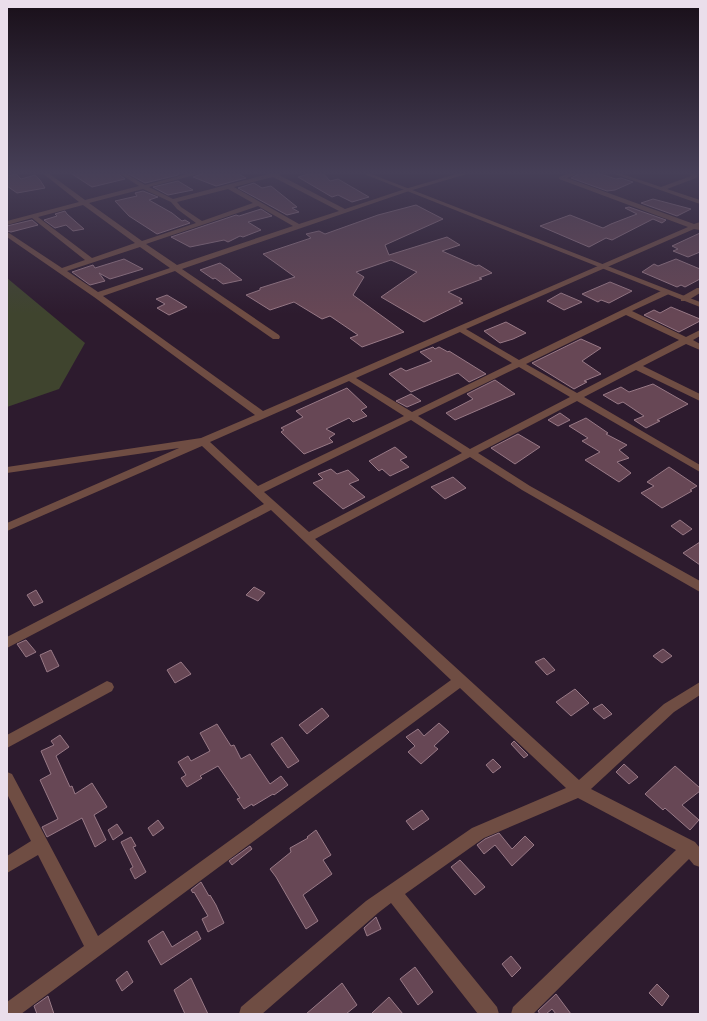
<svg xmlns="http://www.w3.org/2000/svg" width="707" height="1021" font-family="'DM Sans',sans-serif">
	<rect width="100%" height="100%" fill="#2d1b2e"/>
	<polygon fill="#3f442e" points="7,278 85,343 59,389 7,407"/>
	<g fill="#674755" stroke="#987986">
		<polygon points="69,172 116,172 125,179 92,187"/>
		<polygon points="125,172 179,172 178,175 145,183"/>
		<polygon points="204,172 235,172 246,178 216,186 193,177 202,174"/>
		<polygon points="316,172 319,174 323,173 330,181 338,179 369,197 352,202 338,195 332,197 298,177"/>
		<polygon points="582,172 594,172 616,179 621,178 633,182 615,190 607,191 571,178"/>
		<polygon points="16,174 21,179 35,175 40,180 45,188 17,193 7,186 7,176"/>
		<polygon points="178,181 193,190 168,195 153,187"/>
		<polygon points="254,183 262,188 271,186 297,207 292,208 299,212 287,215 238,188"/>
		<polygon points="143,191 158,197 149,200 172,213 182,221 185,220 190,223 157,234 129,216 115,201 137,196 135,193"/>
		<polygon points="653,199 691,209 677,216 641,203"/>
		<polygon points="416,205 443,219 385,245 389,255 447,237 460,245 442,251 476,266 479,265 492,273 479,278 482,279 448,292 462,299 459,301 463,303 424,322 381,297 417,272 391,260 356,272 364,277 353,295 404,332 362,347 350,338 358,335 330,316 322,319 294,302 270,310 246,295 260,290 260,288 295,277 263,254 311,238 306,234 319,231 325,234 378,215"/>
		<polygon points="629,207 666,220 662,223 653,219 612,240 606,238 589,247 540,226 570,215 603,228 611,224 637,214 625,208"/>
		<polygon points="261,209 272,216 248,222 261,230 243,237 240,236 228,242 224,240 190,247 171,237 236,215 239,216"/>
		<polygon points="65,211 67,214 84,229 73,231 66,225 55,228 44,220 57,216 55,214"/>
		<polygon points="32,220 38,225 11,232 7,231 7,226"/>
		<polygon points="700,233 700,252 688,257 673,251 678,249 672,246"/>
		<polygon points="124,259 143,269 110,279 99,273 105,281 90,285 72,272 93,265 95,268"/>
		<polygon points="676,259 700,269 700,279 685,287 681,285 677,287 642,272 654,264 658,266"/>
		<polygon points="220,263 230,270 229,270 242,280 223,284 215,278 213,279 200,270"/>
		<polygon points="610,282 632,291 609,303 601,300 598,302 582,294"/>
		<polygon points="561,293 582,302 564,310 547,301"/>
		<polygon points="167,295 187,307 169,315 157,308 165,304 156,299"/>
		<polygon points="671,307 700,319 700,321 679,332 644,315 654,310 660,313"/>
		<polygon points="506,322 526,333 513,339 500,343 484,331"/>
		<polygon points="581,339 601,348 582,361 601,374 584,381 587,382 574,389 532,363"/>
		<polygon points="433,347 435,349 439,347 448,352 449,351 486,374 469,382 458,373 411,392 389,374 401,368 406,371 432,361 420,352"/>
		<polygon points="495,380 515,394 455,420 446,413 473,399 467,394"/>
		<polygon points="653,384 688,404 657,420 660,421 646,428 634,420 644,416 623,402 618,404 603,395 621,387 629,392"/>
		<polygon points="347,388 367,407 361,410 367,416 353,422 349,418 326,429 335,434 329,438 333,442 304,454 281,432 284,430 281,428 303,417 296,411"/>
		<polygon points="411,394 421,401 407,407 396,401"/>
		<polygon points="560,413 570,420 558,426 548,420"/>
		<polygon points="586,418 608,433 606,434 627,445 619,450 629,458 617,462 631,473 619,482 585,460 600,452 582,441 588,438 569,426"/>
		<polygon points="518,434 540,447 515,464 491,448"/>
		<polygon points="395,447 407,457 400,460 409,467 390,476 382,469 379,471 369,461"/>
		<polygon points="669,467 697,486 690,490 692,491 662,508 641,493 654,486 647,482"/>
		<polygon points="331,469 337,474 348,470 359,480 349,484 365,497 343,509 313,483 323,479 318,474"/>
		<polygon points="453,477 466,488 445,499 431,487"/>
		<polygon points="680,520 692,529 683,535 671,526"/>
		<polygon points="700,542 700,565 683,553"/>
		<polygon points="254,587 265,593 258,601 246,595"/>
		<polygon points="36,590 43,602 34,606 27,595"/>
		<polygon points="26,640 36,652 26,657 17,644"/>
		<polygon points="663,649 672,656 662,663 653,656"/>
		<polygon points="51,650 59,666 47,672 40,655"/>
		<polygon points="544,658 555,670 547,675 535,662"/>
		<polygon points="181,662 191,674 175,683 167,670"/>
		<polygon points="575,689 589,703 571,716 556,702"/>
		<polygon points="602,704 612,714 604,719 593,709"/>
		<polygon points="322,708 329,716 307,734 299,725"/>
		<polygon points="439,723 449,732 434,746 438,749 421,764 408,752 415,746 406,737 418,729 424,736"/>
		<polygon points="217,724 231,746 234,745 241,759 250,754 270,784 281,776 288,785 274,795 273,794 253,806 252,804 244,809 237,799 240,798 218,766 200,776 202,778 187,787 181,778 186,775 178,762 188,756 191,761 210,751 200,733"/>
		<polygon points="60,735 69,747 56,756 70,787 72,786 75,794 92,783 107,807 94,815 106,840 95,847 82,818 47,837 42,827 58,819 40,780 51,774 41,751 54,745 51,741"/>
		<polygon points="282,737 299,761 288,768 271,744"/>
		<polygon points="514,741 528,755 524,758 511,744"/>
		<polygon points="493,759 501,767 493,773 486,765"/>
		<polygon points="624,764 638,777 629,784 616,772"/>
		<polygon points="675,766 700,788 700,791 682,805 699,820 690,830 665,808 663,810 645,794"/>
		<polygon points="422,810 429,819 413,830 406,821"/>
		<polygon points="158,820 164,828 153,836 148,828"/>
		<polygon points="117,824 123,833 113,840 108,830"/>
		<polygon points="316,830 331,855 323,860 332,874 303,895 318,921 306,929 276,877 270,869 291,852 290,848 308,838 307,837"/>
		<polygon points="499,833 512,849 525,836 534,845 512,866 495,845 484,854 477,845 485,839"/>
		<polygon points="131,837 136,846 133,847 146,872 135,879 130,869 133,867 121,842"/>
		<polygon points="250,846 252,849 232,865 229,861"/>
		<polygon points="460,860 485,887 475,895 451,867"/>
		<polygon points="201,882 209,896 210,895 216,905 224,923 208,932 202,919 208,916 194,892 193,893 191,890"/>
		<polygon points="376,917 381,929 367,936 364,928"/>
		<polygon points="163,931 172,947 197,931 201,939 161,965 148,941"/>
		<polygon points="511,956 521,968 512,977 502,964"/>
		<polygon points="415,967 433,992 418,1005 400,979"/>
		<polygon points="127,971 133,982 122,991 116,980"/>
		<polygon points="191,978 208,1014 185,1014 174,990"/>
		<polygon points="342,983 357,1005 346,1014 306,1014"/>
		<polygon points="657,984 669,996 662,1006 649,993"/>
		<polygon points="556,994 571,1014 556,1014 552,1009 546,1014 540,1014 538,1011"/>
		<polygon points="48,996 54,1014 37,1014 34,1006"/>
		<polygon points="389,997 403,1014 371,1014"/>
	</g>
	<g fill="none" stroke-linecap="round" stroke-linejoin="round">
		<g fill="#6f4d43" fill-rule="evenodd">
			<polygon points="7,172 17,172 7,175"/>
			<path d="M41 172H47L85 200 139 186 117 172H123L145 185 195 172H203L202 173 149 187 173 199 268 174 269 172H287L286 173 279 175 345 209 405 189 463 172H471L470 173 409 191 182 269 279 335 280 337 279 339H273L175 271 103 296 263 411 688 227 559 179V177L573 172H580L579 173 567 178 694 224 700 222V230L694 229 466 329 519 360 663 290H669V294L632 311 686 337 700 330V336L693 340 700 344V350L686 344 643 366 700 394V401L636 370 584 397 700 465V472L577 401 478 453 530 486 700 581V592L522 490 470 457 315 539 579 780 664 704 700 682V695L674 712 591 789 695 842 700 848V867L694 865 689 859 533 1014H511L513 1007 676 850 578 798 484 838 405 894 497 1007 499 1014H478L391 903 378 913 262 1014H239L241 1007 366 901 472 828 566 788 460 688 21 1014H7V1002L84 946 38 855 7 873V856L31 841 7 794V772L12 774 98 936 451 680 271 510 7 648V637L264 504 202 446 7 531V523L179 448 7 473V467L201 438 255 415 94 297 7 237V232L9 233 62 268 85 260 32 218 7 225V221L79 202ZM273 177 339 211 299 224 234 187ZM143 189 171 202 177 209 196 223 142 241 89 203ZM228 189 253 203 202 221 181 207 177 202ZM83 205 135 243 92 258 38 217ZM258 206 293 226 177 265 146 244ZM140 247 170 268 98 292 67 271ZM626 315 679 340 577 393 526 364ZM460 332 512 363 412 412 356 378ZM519 367 570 397 470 449 418 416ZM349 381 404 416 258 486 210 442ZM411 420 462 453 309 532 264 492Z"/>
			<polygon points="609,172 616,172 661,187 691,176 687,172 693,172 698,176 696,178 667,189 700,200 700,204"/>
			<polygon points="697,288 700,288 700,293 687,301 681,301 681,297"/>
			<polygon points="107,681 112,683 114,687 112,691 7,748 7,735"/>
		</g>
		<polygon fill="#6f4d43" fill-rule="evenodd" points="359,172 366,172 700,302 700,307"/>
	</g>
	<linearGradient id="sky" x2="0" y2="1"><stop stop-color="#190f19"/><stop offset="0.55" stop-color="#463f57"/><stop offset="1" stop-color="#463f57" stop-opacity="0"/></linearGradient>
	<rect width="707" height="314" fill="url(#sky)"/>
	<rect width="707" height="1021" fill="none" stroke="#eadeeb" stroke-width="16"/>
</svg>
